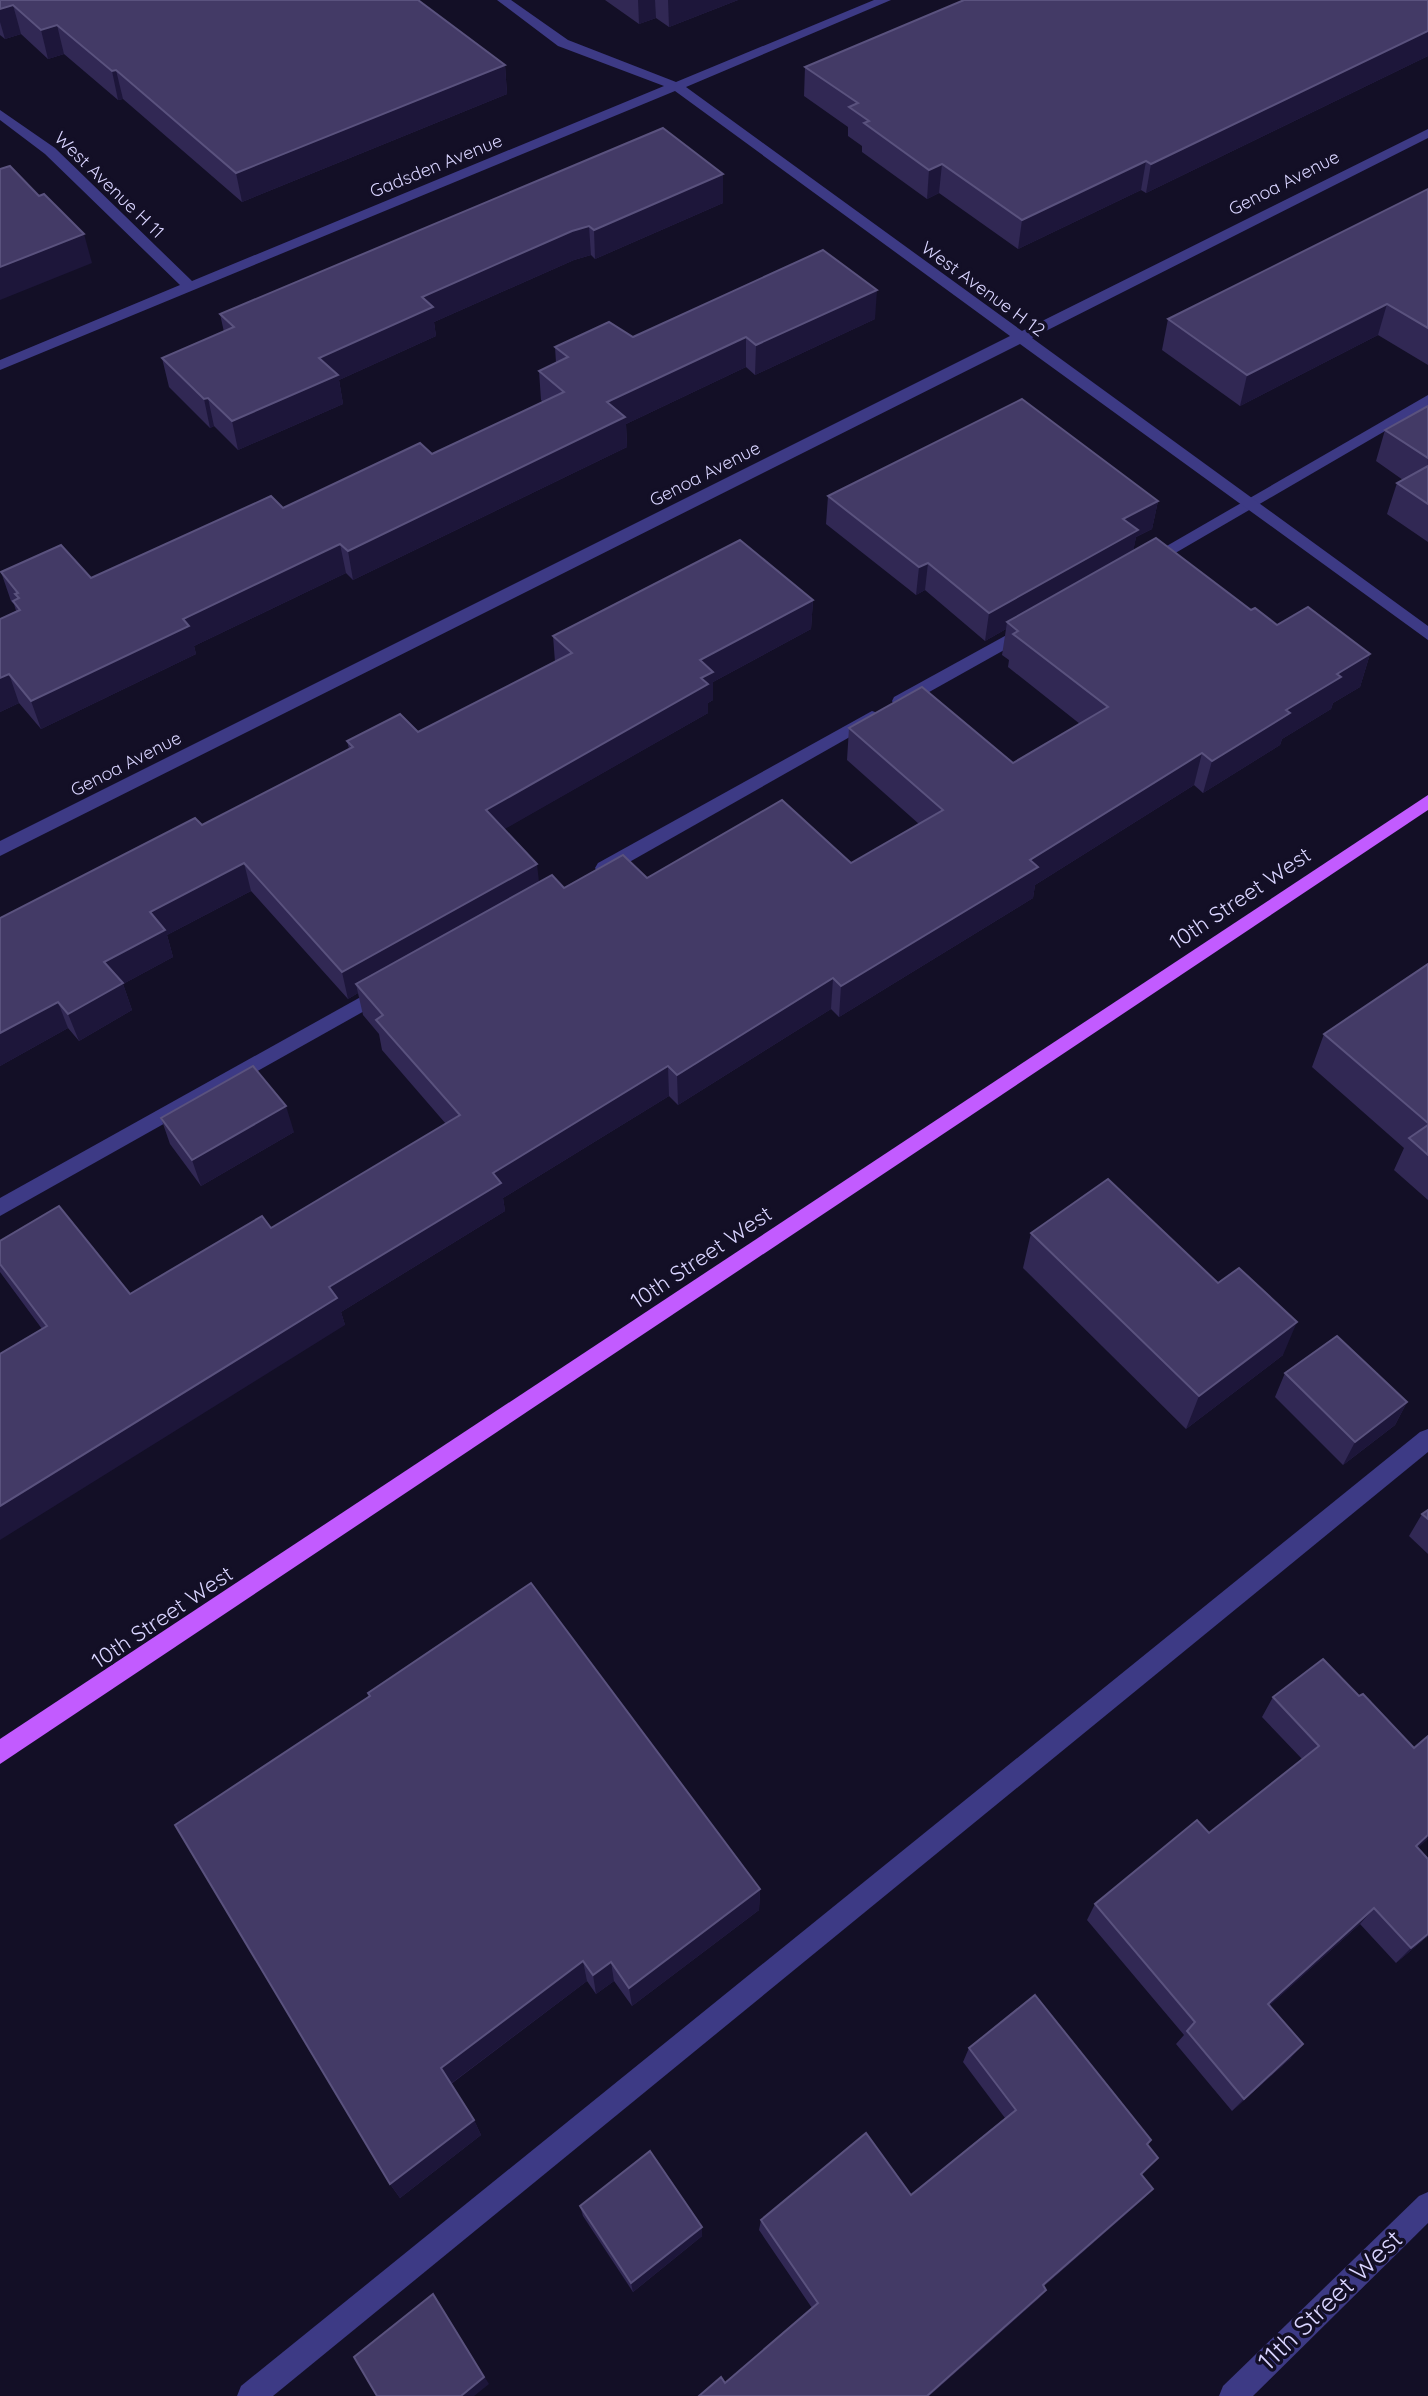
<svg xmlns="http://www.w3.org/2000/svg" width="1428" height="2396" font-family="Quicksand,sans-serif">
	<rect width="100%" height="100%" fill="#130f26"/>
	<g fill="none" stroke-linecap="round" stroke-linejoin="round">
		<g fill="#3d3a85" fill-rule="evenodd">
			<polygon points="1428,395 1428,406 1153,566 1147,567 1139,562"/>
			<polygon points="1025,625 1033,631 1031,635 906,705 894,705 892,701 894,697"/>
			<polygon points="872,711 878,713 880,717 878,721 610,873 598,873 595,868 598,863"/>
			<polygon points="384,984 393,991 391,996 0,1216 0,1198"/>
			<polygon points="1428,1429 1428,1452 273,2396 237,2396 241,2386 1420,1432"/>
		</g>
		<g fill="#3d3a85" fill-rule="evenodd">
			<polygon points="497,0 511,0 568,40 676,82 874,0 891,0 686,87 1022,331 1428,129 1428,138 1032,338 1428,626 1428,640 1020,344 0,856 0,841 1010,336 675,91 0,370 0,360 180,285 45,154 0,120 0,110 55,148 192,281 664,86 558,46"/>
			<polygon points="1428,2192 1428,2223 1253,2396 1219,2396 1223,2386 1419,2196"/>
		</g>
		<polygon fill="#c25bff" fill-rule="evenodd" points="1428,795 1428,810 0,1764 0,1739"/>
	</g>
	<g fill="#312854">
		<polygon points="0,0 505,65 507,94 242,202 123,99 118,100 64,54 48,59 21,34 5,39 0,35"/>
		<polygon points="605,0 738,0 669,27 656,18 639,24"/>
		<polygon points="1428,0 1428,56 1146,193 1141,190 1018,249 939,193 927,199 862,152 862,146 848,136 848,127 804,96 805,67"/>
		<polygon points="663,128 723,203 595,259 591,255 574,260 434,322 436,336 339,380 343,404 238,450 214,426 210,428 169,387 162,358 224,332 220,314"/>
		<polygon points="1428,189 1428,365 1378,335 1240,406 1162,350 1168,319"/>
		<polygon points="875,319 755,375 746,367 626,424 627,447 353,580 346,573 194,646 196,654 41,729 19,703 0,712 0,619 16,611 14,604 11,601 1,572 91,578 432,454 543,402 541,400 539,371 556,363 555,347 633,337"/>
		<polygon points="1428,406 1428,542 1387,514 1397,483 1403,480 1376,461 1385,430"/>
		<polygon points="828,496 1158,501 1152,529 1136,537 1133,551 1251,610 1277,625 1370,654 1360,687 1333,703 1331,709 1282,739 1280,745 1203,793 1194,785 1035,885 1033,898 839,1017 831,1009 678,1105 669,1096 503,1198 505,1211 341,1312 345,1325 42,1329 0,1272 0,1241 130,1294 271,1228 446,1124 382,1050 379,1034 363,1015 358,993 348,999 251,891 167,935 173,957 123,984 132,1010 79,1041 68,1028 0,1066 0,918 202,825 349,749 347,741 418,732 555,662 553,636 813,600 811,629 713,682 713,700 708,703 708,713 504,829 539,883 564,888 647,878 851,863 919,824 847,760 849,728 1013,763 1080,724 1008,667 1009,660 1002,655 1006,629 985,641 925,590 916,595 826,524"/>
		<polygon points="1428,964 1428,1200 1394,1170 1404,1148 1312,1067 1324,1034"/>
		<polygon points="161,1118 294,1132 201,1186 170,1144"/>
		<polygon points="1031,1233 1218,1283 1283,1355 1186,1429 1023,1268"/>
		<polygon points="1285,1373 1407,1402 1395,1425 1343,1465 1275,1397"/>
		<polygon points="1428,1510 1428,1554 1409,1536 1422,1514"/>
		<polygon points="368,1693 760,1889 759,1910 632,2006 614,1981 596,1994 587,1981 451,2084 474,2120 481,2135 400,2198 390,2184 369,1697"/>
		<polygon points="1273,1697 1428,1859 1428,1936 1396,1963 1360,1924 1270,2005 1291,2058 1232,2111 1176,2044 1184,2035 1087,1920 1095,1904 1209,1833 1302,1759 1262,1717"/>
		<polygon points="969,2048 1151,2140 1147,2145 1158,2158 1142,2175 1153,2189 1142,2200 1044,2286 1046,2290 1038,2299 929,2396 699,2396 725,2383 812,2308 759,2230 761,2220 911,2195 1005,2118 963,2062"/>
		<polygon points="580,2206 702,2236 633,2292 583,2216"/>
	</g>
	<g fill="#1d163a">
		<polygon points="638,0 655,0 656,18 639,24"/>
		<polygon points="668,0 738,0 669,27"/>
		<polygon points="13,5 21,34 5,39 0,22 0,9"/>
		<polygon points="57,25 64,54 48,59 41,30"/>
		<polygon points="1428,31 1428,56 1146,193 1151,164"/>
		<polygon points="505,65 507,94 242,202 236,173"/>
		<polygon points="116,70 123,99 118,100 112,71"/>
		<polygon points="1146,161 1141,190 1018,249 1022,220"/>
		<polygon points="942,164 939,193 927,199 929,170"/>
		<polygon points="723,174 723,203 595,259 594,230"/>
		<polygon points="589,226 591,255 574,260 434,322 436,336 339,380 343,404 238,450 232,421 319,358 422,297 572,231"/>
		<polygon points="84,234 92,263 0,300 0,267"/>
		<polygon points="877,290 875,319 755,375 756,345"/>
		<polygon points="1387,304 1378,335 1240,406 1247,375"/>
		<polygon points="746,337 746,367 626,424 627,447 353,580 348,551 607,402"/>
		<polygon points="208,398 214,426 210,428 204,399"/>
		<polygon points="1158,501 1152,529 1136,537 1132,558 1007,622 1006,629 985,641 989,613 1123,519"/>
		<polygon points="340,544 346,573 194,646 196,654 41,729 31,701 183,619"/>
		<polygon points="928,563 925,590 916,595 919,567"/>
		<polygon points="813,600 811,629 713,682 713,700 708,703 708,713 489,838 486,810 700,660"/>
		<polygon points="1370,654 1360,687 1333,703 1331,709 1282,739 1280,745 1203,793 1212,761 1337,674"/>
		<polygon points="9,674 19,703 0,712 0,678"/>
		<polygon points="1202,753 1194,785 1035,885 1033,898 839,1017 841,986 1030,860"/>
		<polygon points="244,863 251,891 167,935 173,957 123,984 132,1010 79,1041 68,1014 104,962 150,912"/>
		<polygon points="537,864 540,891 356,984 358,993 348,999 342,972"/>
		<polygon points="833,978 831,1009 678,1105 677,1075"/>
		<polygon points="58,1002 68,1028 0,1066 0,1033"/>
		<polygon points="668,1066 669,1096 503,1198 505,1211 341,1312 345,1325 0,1540 0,1506 329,1287 493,1173"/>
		<polygon points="286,1106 294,1132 201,1186 192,1160"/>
		<polygon points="1297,1322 1283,1355 1186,1429 1199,1396"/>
		<polygon points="1407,1402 1395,1425 1343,1465 1355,1442"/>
		<polygon points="1428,1835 1428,1839 1401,1863 1416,1846"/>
		<polygon points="760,1889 759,1910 632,2006 629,1988"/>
		<polygon points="1374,1908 1360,1924 1256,2018 1268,2004"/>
		<polygon points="1428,1934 1428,1936 1396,1963 1411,1948"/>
		<polygon points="583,1961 587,1981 449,2085 441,2068"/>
		<polygon points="611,1962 614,1981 596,1994 593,1975"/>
		<polygon points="1303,2044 1291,2058 1232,2111 1244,2099"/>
		<polygon points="474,2120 481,2135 400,2198 390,2184"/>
		<polygon points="1153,2189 1142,2200 1035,2294 1043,2285"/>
		<polygon points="702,2227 702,2236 633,2292 631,2283"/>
		<polygon points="1046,2290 1038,2299 971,2359 929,2396 927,2396"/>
		<polygon points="433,2294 439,2303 489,2384 474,2396 461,2396"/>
	</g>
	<g fill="#433a66" stroke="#5a527e" stroke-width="2">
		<polygon points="0,0 418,0 505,65 236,173 116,70 112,71 57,25 41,30 13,5 0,9"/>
		<polygon points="964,0 1428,0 1428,31 1151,164 1146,161 1022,220 942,164 929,170 864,123 869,121 849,107 858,103 805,67"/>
		<polygon points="663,128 723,174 594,230 589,226 572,231 422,297 433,307 319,358 338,375 232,421 208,398 204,399 162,358 234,327 220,314"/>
		<polygon points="10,166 39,196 44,194 84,234 0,267 0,169"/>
		<polygon points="1428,189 1428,328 1387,304 1247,375 1168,319"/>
		<polygon points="823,250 877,290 756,345 746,337 607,402 625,417 348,551 340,544 183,619 189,626 31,701 9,674 0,678 0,619 20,610 13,601 19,598 15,594 18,593 1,572 61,545 91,578 271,496 283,508 420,443 432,454 564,392 539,371 568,357 555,347 609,322 633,337"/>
		<polygon points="1022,399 1158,501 1123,519 1138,530 989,613 928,563 919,567 828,496"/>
		<polygon points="1428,406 1428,458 1385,430"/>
		<polygon points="1428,466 1428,504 1397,483"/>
		<polygon points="1156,538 1251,610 1255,608 1277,625 1308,607 1370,654 1337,674 1341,677 1286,710 1290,713 1212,761 1202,753 1030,860 1038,867 841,986 833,978 677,1075 668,1066 493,1173 501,1183 329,1287 337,1298 0,1506 0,1354 47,1326 0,1264 0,1241 59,1206 130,1294 262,1216 271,1228 460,1115 376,1020 383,1015 356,984 552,875 564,888 623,855 647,878 782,800 851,863 943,810 849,728 922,687 1013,763 1108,707 1013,634 1018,631 1007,622"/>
		<polygon points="740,540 813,600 700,660 713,672 701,678 708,684 486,810 537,864 342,972 244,863 150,912 165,930 104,962 123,983 68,1014 58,1002 0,1033 0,918 195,818 202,825 353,747 347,741 400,714 418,732 572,653 553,636"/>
		<polygon points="1428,964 1428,1123 1324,1034"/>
		<polygon points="253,1066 286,1106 192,1160 161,1118"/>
		<polygon points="1428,1125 1428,1155 1409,1138"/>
		<polygon points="1108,1179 1218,1283 1239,1268 1297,1322 1199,1396 1031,1233"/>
		<polygon points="1337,1336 1407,1402 1355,1442 1285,1373"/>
		<polygon points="1428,1510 1428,1519 1422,1514"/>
		<polygon points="531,1583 760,1889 629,1988 611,1962 593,1975 583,1961 441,2068 474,2120 390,2184 175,1825 370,1696 368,1693"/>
		<polygon points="1323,1659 1359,1696 1363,1694 1414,1748 1428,1736 1428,1835 1416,1846 1428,1859 1428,1934 1411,1948 1374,1908 1268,2004 1303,2044 1244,2099 1187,2031 1195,2022 1095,1904 1197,1820 1209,1833 1319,1746 1273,1697"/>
		<polygon points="1035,1995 1151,2140 1147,2144 1158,2158 1141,2174 1153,2189 1043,2285 1046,2290 927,2396 699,2396 721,2377 725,2383 818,2303 761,2220 866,2133 911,2195 1016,2110 969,2048"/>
		<polygon points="650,2151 702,2227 631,2283 580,2206"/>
		<polygon points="433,2294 484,2377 461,2396 377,2396 354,2357"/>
	</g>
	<g text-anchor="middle" stroke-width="7" stroke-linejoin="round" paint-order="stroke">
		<g font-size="18" fill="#d9d4ff" stroke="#130f26">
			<text transform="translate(436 166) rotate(-22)" y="6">Gadsden Avenue</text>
			<text transform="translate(1284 183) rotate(-27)" y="6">Genoa Avenue</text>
			<text transform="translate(109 185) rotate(44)" y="6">West Avenue H 11</text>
			<text transform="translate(983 289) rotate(36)" y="6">West Avenue H 12</text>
			<text transform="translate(705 474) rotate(-27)" y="6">Genoa Avenue</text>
			<text transform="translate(126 764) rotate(-27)" y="6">Genoa Avenue</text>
		</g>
		<g font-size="22" fill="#d9d4ff" stroke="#130f26">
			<text transform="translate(1240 898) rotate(-34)" y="8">10th Street West</text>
			<text transform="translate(701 1257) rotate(-34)" y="8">10th Street West</text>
			<text transform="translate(162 1617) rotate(-34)" y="8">10th Street West</text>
		</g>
		<g font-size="26" fill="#d9d4ff" stroke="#130f26">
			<text transform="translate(1330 2300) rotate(-44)" y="9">11th Street West</text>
		</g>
	</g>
</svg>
